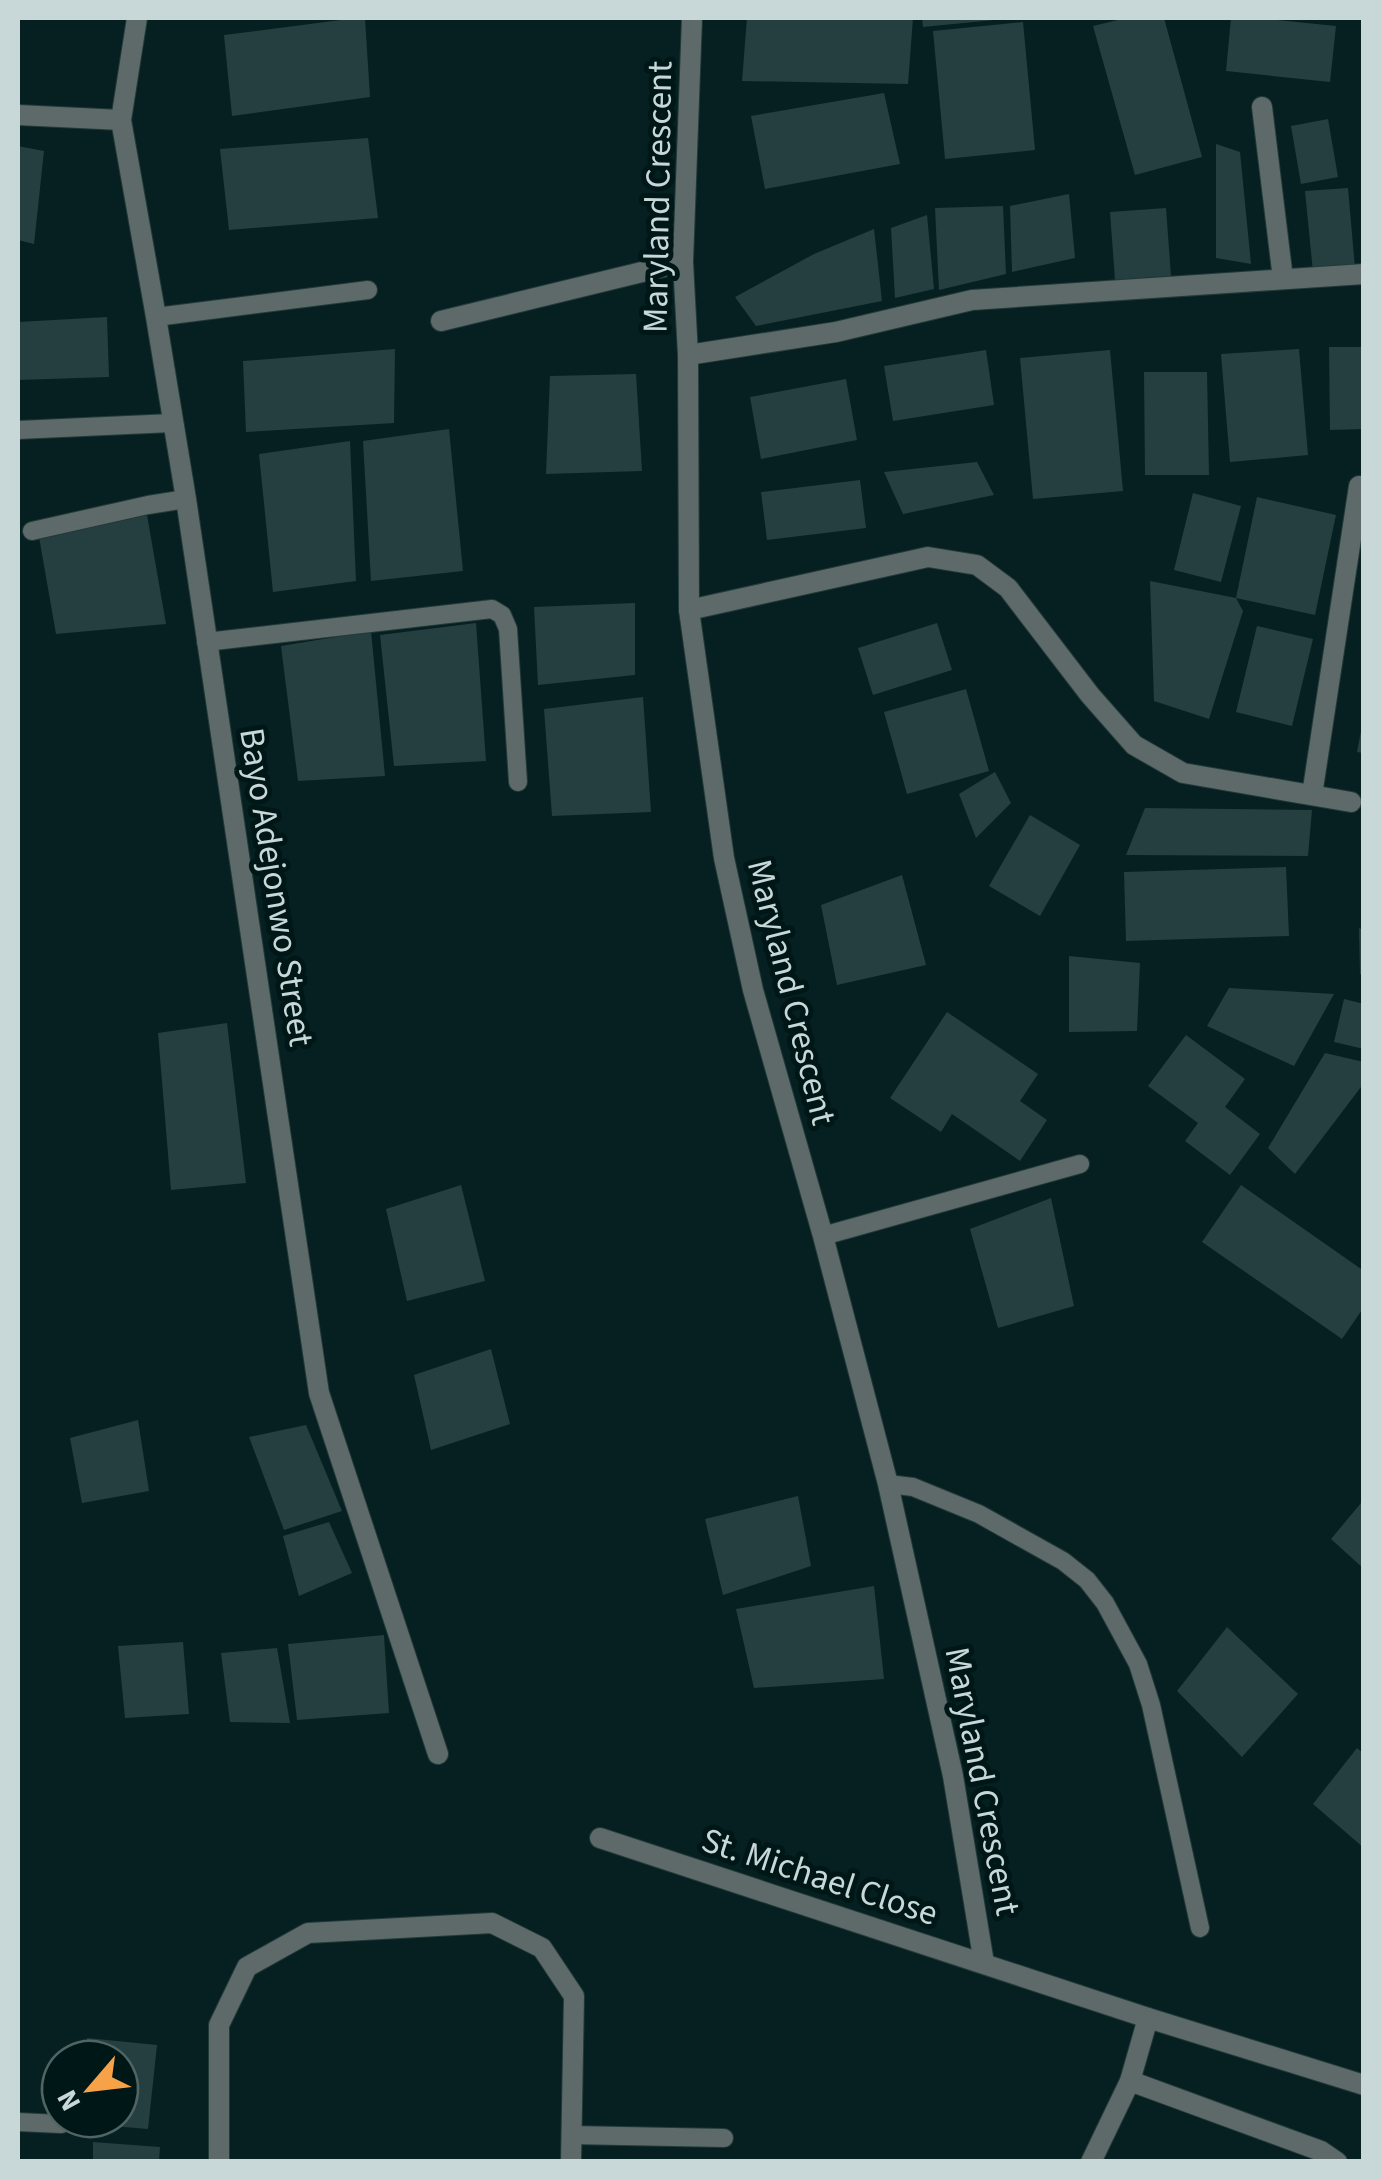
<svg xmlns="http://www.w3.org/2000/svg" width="1381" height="2179" font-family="'Source Sans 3',sans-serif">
	<rect width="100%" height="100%" fill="#062021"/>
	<g fill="#253e3f">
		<polygon points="356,18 365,18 370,97 232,116 224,35"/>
		<polygon points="747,18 913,18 908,84 742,81"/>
		<polygon points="922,18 994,18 994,20 923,27"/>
		<polygon points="1126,18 1164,18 1202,157 1135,175 1093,26"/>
		<polygon points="1231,18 1257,18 1336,26 1330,82 1226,71"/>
		<polygon points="1023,22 1035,150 945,159 933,31"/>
		<polygon points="884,93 900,164 765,189 751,116"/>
		<polygon points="1328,119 1338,177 1301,184 1291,126"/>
		<polygon points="368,138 378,218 229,230 220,149"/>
		<polygon points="1216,144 1240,152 1251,264 1216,258"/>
		<polygon points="18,146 44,151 34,244 18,240"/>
		<polygon points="1348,188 1355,268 1313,272 1305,191"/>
		<polygon points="1069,194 1075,258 1012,272 1010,206"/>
		<polygon points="1003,206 1006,274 939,290 935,208"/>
		<polygon points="1166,208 1171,276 1115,280 1110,212"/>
		<polygon points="927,215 934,289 895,298 891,228"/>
		<polygon points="874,229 882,301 756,326 735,297 814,254"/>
		<polygon points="107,317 109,377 18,380 18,322"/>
		<polygon points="1329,347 1364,347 1364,429 1330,430"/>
		<polygon points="395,349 394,423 246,432 243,361"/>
		<polygon points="1299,349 1308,455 1230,462 1221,354"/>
		<polygon points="986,350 994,405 893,421 884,366"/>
		<polygon points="1110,350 1123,491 1033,499 1020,358"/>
		<polygon points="1144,372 1207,372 1209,475 1145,475"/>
		<polygon points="636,374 642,471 546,474 550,376"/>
		<polygon points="846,379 857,440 761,459 750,397"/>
		<polygon points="449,429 463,571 371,581 363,441"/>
		<polygon points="350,441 356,581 273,592 259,454"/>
		<polygon points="977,462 994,495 903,514 884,472"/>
		<polygon points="860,480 866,528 767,540 761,492"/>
		<polygon points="1193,493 1241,506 1221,582 1174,570"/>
		<polygon points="1257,497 1336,515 1315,615 1236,598 1243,611 1209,719 1154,701 1150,581 1236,598"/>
		<polygon points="147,515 166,624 56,634 39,537"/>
		<polygon points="635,603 635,675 538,685 534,607"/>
		<polygon points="476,623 486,761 394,766 380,635"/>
		<polygon points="937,623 952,670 873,695 858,648"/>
		<polygon points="1257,626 1313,639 1292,726 1236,712"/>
		<polygon points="371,631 385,776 298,781 281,646"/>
		<polygon points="966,689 989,771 907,794 884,712"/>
		<polygon points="643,697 651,812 552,816 544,709"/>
		<polygon points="1362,726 1364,726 1364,753 1357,752"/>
		<polygon points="995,772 1011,803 976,838 959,794"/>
		<polygon points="1145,808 1312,810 1308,856 1126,855"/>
		<polygon points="1030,815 1080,845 1040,916 989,886"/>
		<polygon points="1286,867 1289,936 1126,941 1124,872"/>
		<polygon points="902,875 926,965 837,985 821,905"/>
		<polygon points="1359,928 1364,930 1364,975 1360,974"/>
		<polygon points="1069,956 1140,963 1137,1031 1069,1032"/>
		<polygon points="1229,988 1334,994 1294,1066 1207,1026"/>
		<polygon points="1344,999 1364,1004 1364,1049 1334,1042"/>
		<polygon points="947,1012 1038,1074 1020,1101 1047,1120 1020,1161 952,1114 941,1132 890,1098"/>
		<polygon points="227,1023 246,1183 171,1190 158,1033"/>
		<polygon points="1186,1035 1245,1079 1225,1107 1260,1134 1230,1175 1185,1141 1198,1123 1148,1086"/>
		<polygon points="1325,1053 1364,1062 1364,1083 1295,1174 1268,1148"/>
		<polygon points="461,1185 485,1281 407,1301 386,1209"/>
		<polygon points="1241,1185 1364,1271 1364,1307 1342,1339 1202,1242"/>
		<polygon points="1051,1198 1074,1306 998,1328 970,1229"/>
		<polygon points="491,1349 510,1424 431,1450 414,1375"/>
		<polygon points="138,1420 149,1491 82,1503 70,1438"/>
		<polygon points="306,1425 342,1511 284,1530 249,1437"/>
		<polygon points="798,1496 811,1566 723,1595 705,1519"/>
		<polygon points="1361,1503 1364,1505 1364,1569 1331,1539"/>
		<polygon points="329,1522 352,1573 299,1596 283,1536"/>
		<polygon points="874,1586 884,1679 754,1688 736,1609"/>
		<polygon points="1227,1627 1298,1694 1242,1757 1177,1691"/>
		<polygon points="384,1635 389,1713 297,1720 288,1644"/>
		<polygon points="183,1642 189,1714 125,1718 118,1646"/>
		<polygon points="277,1648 290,1723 230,1722 221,1653"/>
		<polygon points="1357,1748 1364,1754 1364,1848 1313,1804"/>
		<polygon points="87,2038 157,2045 148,2129 87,2124 87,2119 120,2119 120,2059 87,2059"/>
		<polygon points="93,2142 160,2147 159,2162 93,2162"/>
	</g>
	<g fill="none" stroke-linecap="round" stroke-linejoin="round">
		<defs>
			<g id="lane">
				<polyline points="156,317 368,290"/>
				<polyline points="18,430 172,423"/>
				<polyline points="32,531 148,505 186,499"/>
				<polyline points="206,642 492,609 502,615 508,629 518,782"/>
				<polyline points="823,1236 1080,1164"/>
				<polyline points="888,1484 913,1487 979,1514 1063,1561 1087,1580 1105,1603 1138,1664 1151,1705 1200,1928"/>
				<polyline points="18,2122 61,2124"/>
				<polyline points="571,2135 724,2138"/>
			</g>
			<g id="street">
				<polyline points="137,18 121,120 156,317 186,499 319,1393 438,1754"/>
				<polyline points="692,18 683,262 688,355 689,610 724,858 753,990 823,1236 888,1484 953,1776 984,1963"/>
				<polyline points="1262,107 1283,279"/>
				<polyline points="18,115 121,120"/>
				<polyline points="441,321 683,262"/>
				<polyline points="688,355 836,332 972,300 1364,274"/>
				<polyline points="689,610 928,557 977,565 1008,588 1090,695 1134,745 1183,773 1351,802"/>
				<polyline points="1312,795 1359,486"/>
				<polyline points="600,1838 1148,2018 1364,2085"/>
				<polyline points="1130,2081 1321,2151 1337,2162"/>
				<polyline points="219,2162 219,2025 247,1967 308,1933 492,1923 542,1948 574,1996 571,2162"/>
				<polyline points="1091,2162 1130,2081 1148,2018"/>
			</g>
		</defs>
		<use href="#lane" stroke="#213a3a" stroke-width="20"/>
		<use href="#street" stroke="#213a3a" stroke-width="22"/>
		<use href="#lane" stroke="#5e6969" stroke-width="18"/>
		<use href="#street" stroke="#5e6969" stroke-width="20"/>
	</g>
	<g text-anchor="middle" stroke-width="10" stroke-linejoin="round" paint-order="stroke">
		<g font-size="35" fill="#c8d7d7" stroke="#001718">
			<text transform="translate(657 197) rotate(-89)" y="12">Maryland Crescent</text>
			<text transform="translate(277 887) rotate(81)" y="12">Bayo Adejonwo Street</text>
			<text transform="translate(792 992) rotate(76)" y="12">Maryland Crescent</text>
			<text transform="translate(983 1781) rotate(79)" y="12">Maryland Crescent</text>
			<text transform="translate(820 1876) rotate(18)" y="12">St. Michael Close</text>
		</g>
	</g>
	<rect width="1381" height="2179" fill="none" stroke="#c8d7d7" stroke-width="40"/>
	<g transform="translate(90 2089) rotate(242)"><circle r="48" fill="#001718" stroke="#506464" stroke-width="2.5"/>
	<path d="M0-8L18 38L0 25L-18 38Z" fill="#f7a248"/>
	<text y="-15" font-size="28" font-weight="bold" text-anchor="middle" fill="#c8d7d7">N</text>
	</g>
</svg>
